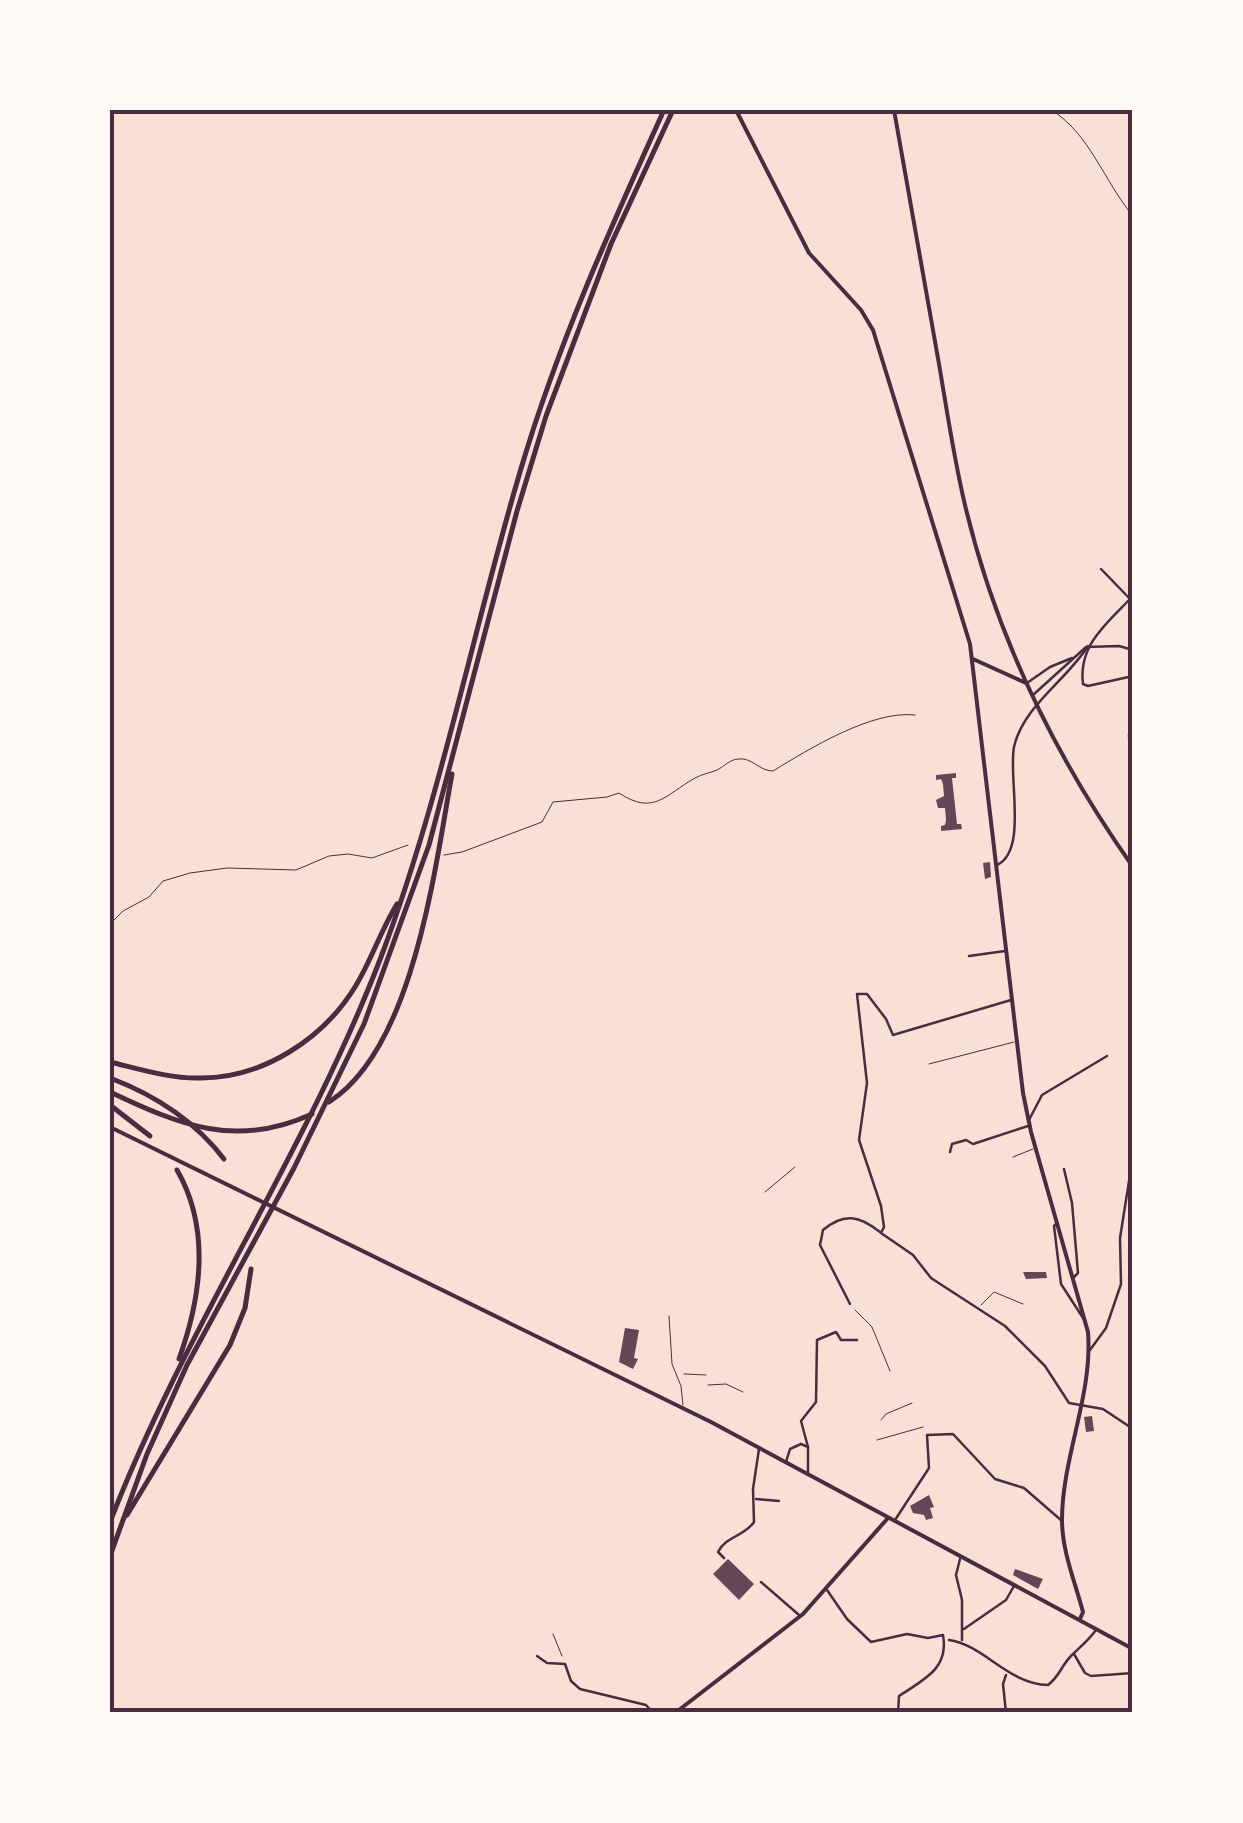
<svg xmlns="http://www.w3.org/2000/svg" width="1243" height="1823" font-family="Raleway,sans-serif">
	<rect width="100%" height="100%" fill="#f7e1d7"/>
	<g fill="#644757">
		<polygon points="956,773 956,778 952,778 957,824 961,824 962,829 941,831 941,826 945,825 946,820 945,808 938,808 936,800 944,796 943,784 941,779 936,780 936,775"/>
		<polygon points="990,862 991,877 985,879 983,863"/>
		<polygon points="1023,1272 1046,1272 1047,1278 1026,1279"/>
		<polygon points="625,1328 639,1330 634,1358 638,1359 633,1369 619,1362"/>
		<polygon points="1092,1416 1094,1431 1086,1432 1084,1417"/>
		<polygon points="929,1495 934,1507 930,1508 933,1518 926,1520 924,1515 913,1513 910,1506"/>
		<polygon points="728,1559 754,1584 739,1600 713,1574"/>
		<polygon points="1015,1569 1043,1579 1038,1589 1013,1575"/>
	</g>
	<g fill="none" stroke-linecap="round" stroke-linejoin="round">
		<g stroke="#4a2c40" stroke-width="1">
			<path d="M1051 110C1089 132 1105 183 1133 216"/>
			<path d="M444 855 462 852 542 822 553 802 607 797 619 793C654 816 665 795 695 778 702 774 710 773 717 770 725 766 729 760 738 759 752 757 759 771 773 771 809 749 872 710 915 715"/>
			<polyline points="110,924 123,911 149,897 163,881 190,873 227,868 296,870 329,856 348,854 372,858 408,845"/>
			<polyline points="765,1192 795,1167"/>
			<polyline points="855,1310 872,1327 890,1371"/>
			<polyline points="684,1374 706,1375"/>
			<polyline points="708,1385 726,1384 743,1392"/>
			<polyline points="881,1420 886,1414 912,1403"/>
			<polyline points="877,1440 923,1427"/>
			<polyline points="553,1634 562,1656"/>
		</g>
		<g stroke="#4a2c40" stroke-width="1">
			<polyline points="929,1064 1014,1042"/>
			<polyline points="1013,1157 1033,1149"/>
			<polyline points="981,1305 994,1292 1023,1304"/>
			<polyline points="669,1316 672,1364 681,1386 683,1405"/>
		</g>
		<g stroke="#4a2c40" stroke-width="2.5">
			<polyline points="1101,569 1133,602"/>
			<path d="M1133 596C1107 623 1078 645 1083 684L1088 686 1133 676"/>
			<polyline points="1027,683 1050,667 1072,658"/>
			<polyline points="1130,754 1129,735 1133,716"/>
			<polyline points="969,956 1005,951"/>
			<polyline points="1011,1000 893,1035 886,1019 867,994 857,994 867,1083 859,1140 881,1206 884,1227 881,1233 913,1255 931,1278 1005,1326 1045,1366 1069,1403 1103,1409 1133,1429"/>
			<polyline points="1029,1120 1042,1095 1107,1056"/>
			<polyline points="950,1152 952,1144 966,1140 973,1144 1028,1126"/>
			<polyline points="1064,1169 1072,1203 1078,1273 1074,1277"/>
			<polyline points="1057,1223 1054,1226 1061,1284 1085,1321"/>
			<path d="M850 1304 820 1245 823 1230C844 1212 860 1216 880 1232"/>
			<polyline points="1090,1350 1106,1328 1121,1284 1120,1238 1133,1156"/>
			<polyline points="808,1447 801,1421 816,1402 817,1340 836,1332 841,1340 857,1340"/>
			<polyline points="786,1462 790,1449 801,1444 808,1447 808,1473"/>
			<polyline points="756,1499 779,1501"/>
			<polyline points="895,1520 929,1468 927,1435 953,1434 995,1479 1024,1488 1062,1521"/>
			<path d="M724 1558 718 1552C726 1536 745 1536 754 1522L753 1489 759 1449"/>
			<polyline points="960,1559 956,1575 962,1600 962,1640"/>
			<polyline points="761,1582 799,1615"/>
			<path d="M827 1590 847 1619 871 1642 907 1634 928 1638 943 1635C949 1668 925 1679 899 1696L898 1713"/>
			<polyline points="964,1629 1006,1600 1014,1586"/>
			<path d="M949 1640C984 1645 1008 1684 1048 1685 1060 1676 1061 1666 1071 1656 1080 1647 1088 1641 1096 1630"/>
			<polyline points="1074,1654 1085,1673 1091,1676 1133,1673"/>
			<polyline points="537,1656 547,1663 565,1664 571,1681 580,1689 646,1705 653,1713"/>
			<polyline points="1133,1656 1130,1661 1133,1670"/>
			<polyline points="1006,1675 1003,1684 1006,1713"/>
		</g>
		<g stroke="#4a2c40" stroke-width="2.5">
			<polyline points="1033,695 1086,647 1119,646 1133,650"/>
			<path d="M997 865C1028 851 1008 777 1014 747 1023 706 1067 680 1088 646"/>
		</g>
		<g stroke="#4a2c40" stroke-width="4">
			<path d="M736 110 809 253 861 310 873 330 970 644 1023 1093 1031 1132 1088 1332C1093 1395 1062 1457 1062 1520 1062 1551 1075 1582 1083 1612L1080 1619"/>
			<polyline points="973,659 1026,683"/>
			<polyline points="675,1713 803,1614 888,1518"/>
		</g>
		<g stroke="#4a2c40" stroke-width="4">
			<path d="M894 110C909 195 924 279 939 364 947 411 954 459 965 505 996 636 1056 758 1133 867"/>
			<polyline points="110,1127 711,1422 1133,1649"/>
		</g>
		<g stroke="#4a2c40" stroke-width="5">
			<path d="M110 1062C139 1069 171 1079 201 1078 263 1078 323 1039 355 987 371 961 381 930 397 904"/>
			<path d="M110 1078C155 1095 195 1121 224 1159"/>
			<path d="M110 1092C180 1125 236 1149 312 1114"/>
			<path d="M329 1102C414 1048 435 867 452 774"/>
			<polyline points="110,1105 150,1136"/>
			<path d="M177 1170C211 1229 201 1298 179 1359"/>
			<polyline points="127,1515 230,1345 245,1308 251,1269"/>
			<path d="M110 1522C186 1326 306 1153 381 957 441 798 472 634 520 472 557 346 610 229 664 110"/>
			<polyline points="110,1556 147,1454 187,1365 294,1168 364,1024 429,845 517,511 546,416 611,244 673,110"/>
		</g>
	</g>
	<rect width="1243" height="1823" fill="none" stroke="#fffaf5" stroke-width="225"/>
	<rect x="112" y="112" width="1018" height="1598" fill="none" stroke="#4a2c40" stroke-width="4"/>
</svg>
